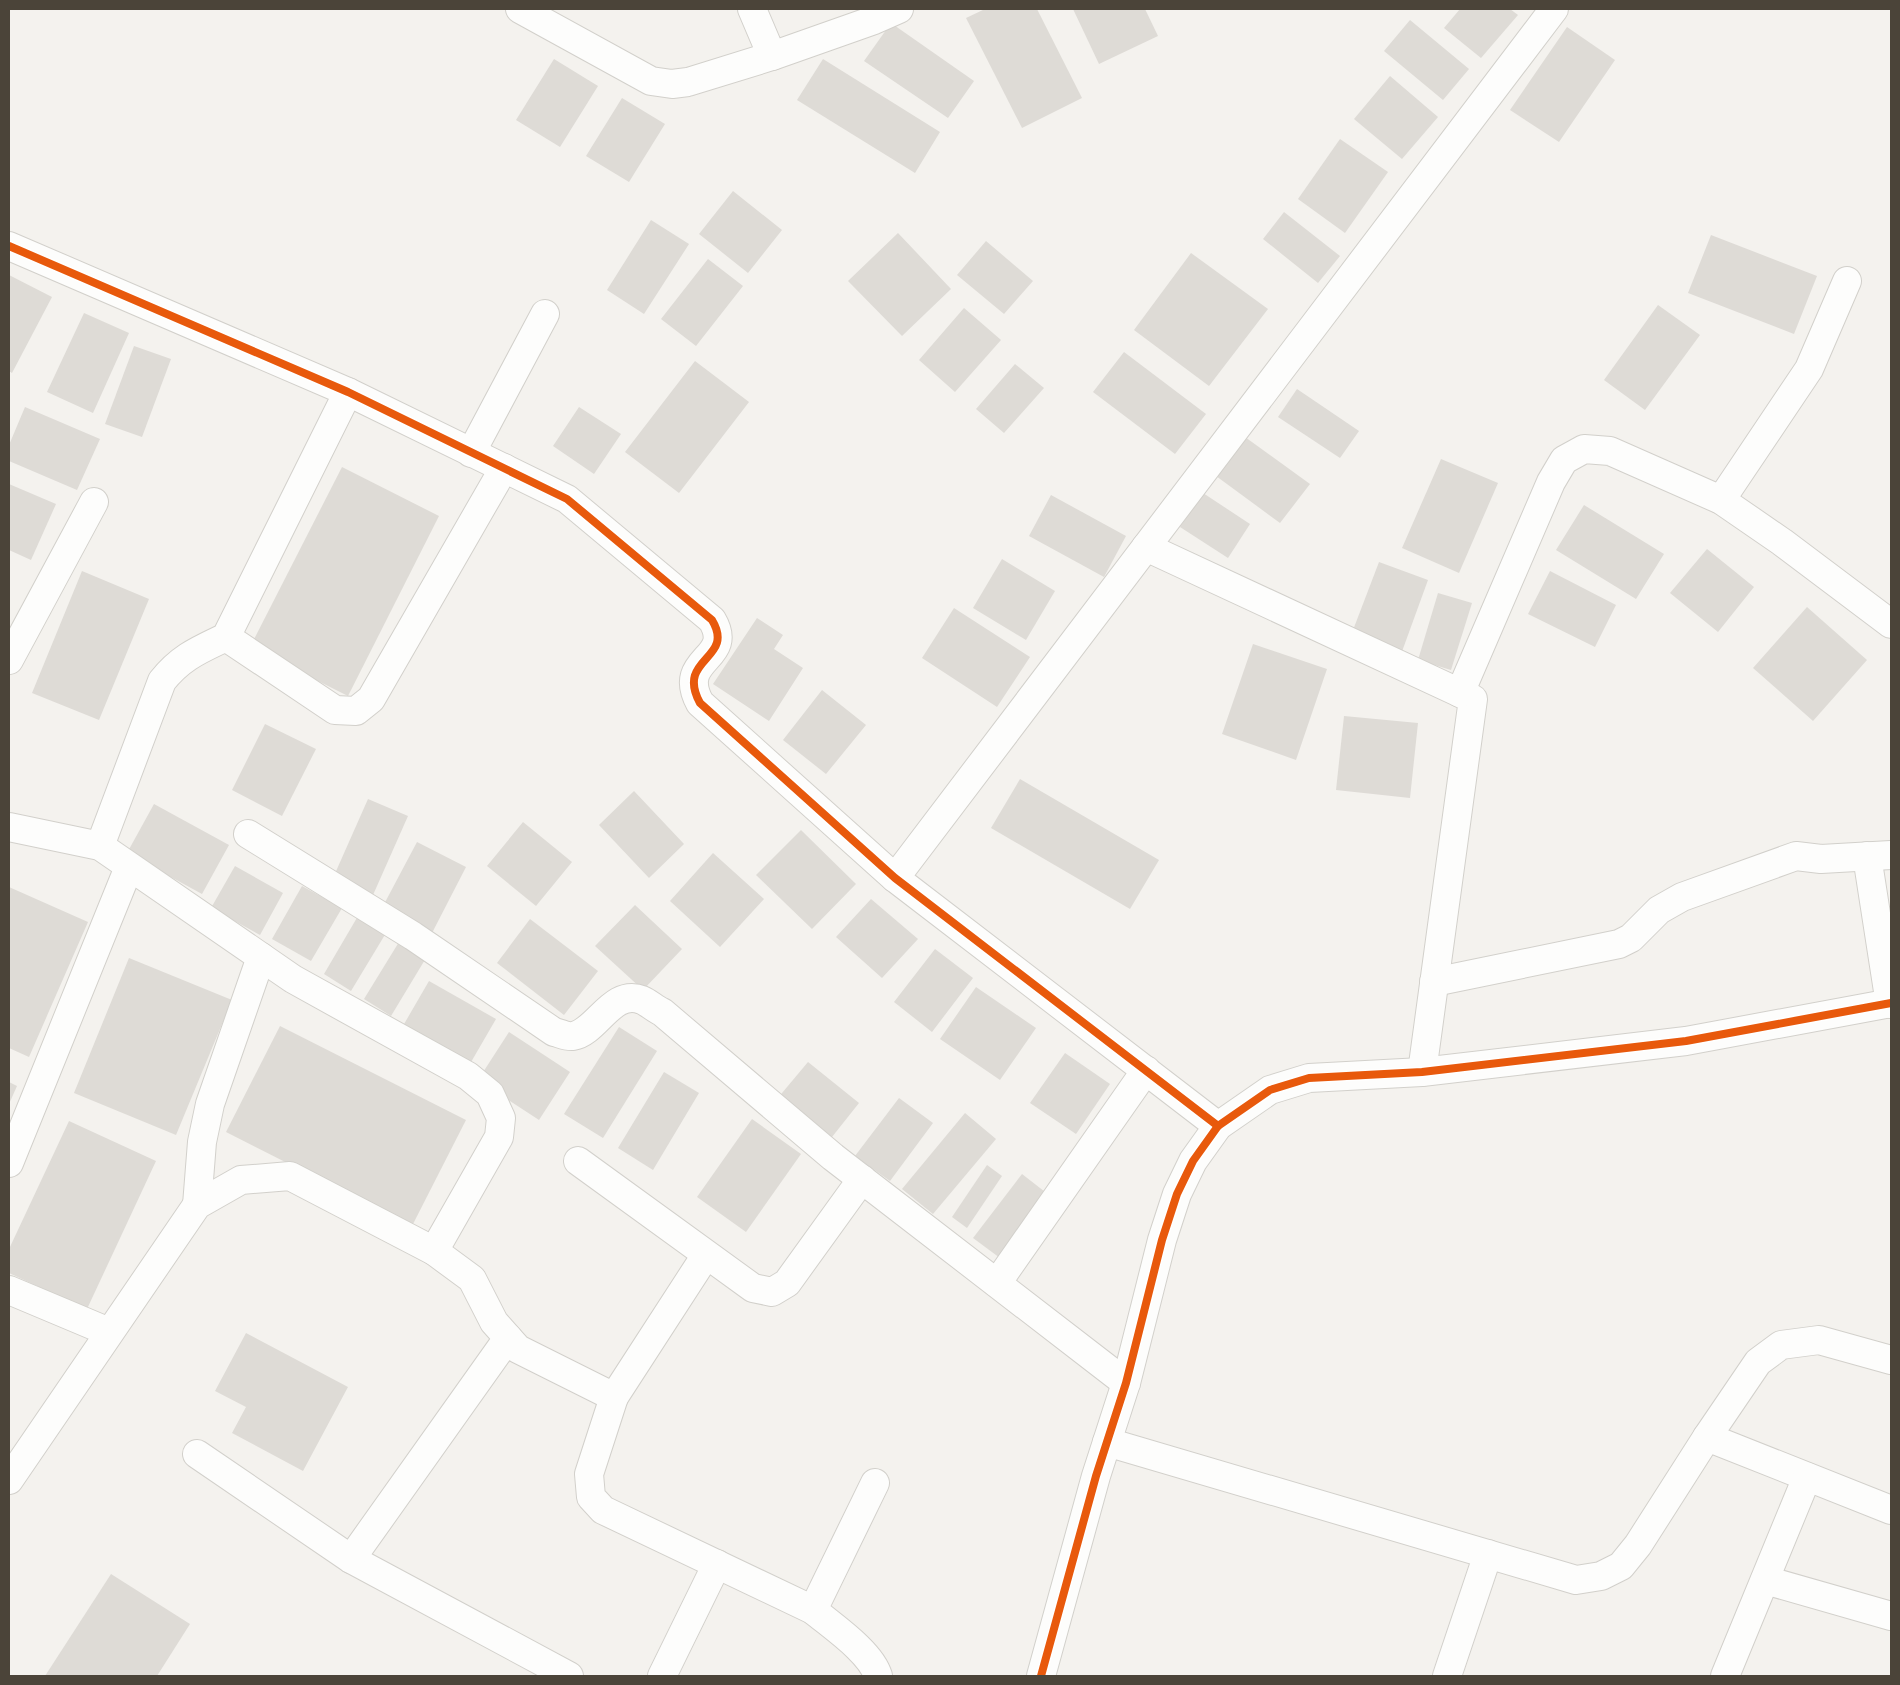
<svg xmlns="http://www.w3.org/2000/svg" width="1900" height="1685" font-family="'PT Sans',sans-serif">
	<rect width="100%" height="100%" fill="#f4f2ee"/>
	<g fill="#dedbd6">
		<polygon points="985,9 1037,9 1082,98 1022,128 966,18"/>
		<polygon points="1073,9 1145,9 1158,36 1099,64"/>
		<polygon points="1460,9 1510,9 1518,15 1481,58 1444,28"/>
		<polygon points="1410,20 1469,69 1443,100 1384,51"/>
		<polygon points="891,23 974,81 948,118 864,61"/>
		<polygon points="1567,27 1615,60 1559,142 1510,110"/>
		<polygon points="554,59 598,86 560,147 516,120"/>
		<polygon points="823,59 940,132 915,173 797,100"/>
		<polygon points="1390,76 1438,117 1402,159 1354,119"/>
		<polygon points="622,98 665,124 629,182 586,156"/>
		<polygon points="1340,139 1388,172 1345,233 1298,199"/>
		<polygon points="733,191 782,230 748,273 699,234"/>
		<polygon points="1284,212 1340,256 1318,283 1263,239"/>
		<polygon points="651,220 689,244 644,314 607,290"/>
		<polygon points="898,233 951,289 902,336 848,281"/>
		<polygon points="1711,235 1817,276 1794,334 1688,293"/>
		<polygon points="986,241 1033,281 1004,314 957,275"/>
		<polygon points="1191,253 1268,309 1209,386 1134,330"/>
		<polygon points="708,259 743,286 696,346 661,319"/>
		<polygon points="9,275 52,297 12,373 9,371"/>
		<polygon points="1658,305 1700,335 1645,410 1604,380"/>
		<polygon points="964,308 1001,340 955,392 919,360"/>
		<polygon points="84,313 129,333 93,413 47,392"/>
		<polygon points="134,346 171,359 142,437 105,424"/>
		<polygon points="1124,352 1206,414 1175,454 1093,392"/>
		<polygon points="695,361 749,402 679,493 625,452"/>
		<polygon points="1015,364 1044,388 1004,433 976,409"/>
		<polygon points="1297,389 1359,431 1340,458 1278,417"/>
		<polygon points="25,407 100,439 77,490 9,461 9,445"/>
		<polygon points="579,407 621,434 594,474 553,446"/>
		<polygon points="1245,437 1310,484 1280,523 1216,476"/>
		<polygon points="1441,459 1498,483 1459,573 1402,548"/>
		<polygon points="342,467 439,516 348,696 250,647"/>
		<polygon points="9,484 56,504 31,560 9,550"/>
		<polygon points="1203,493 1250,524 1228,558 1180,527"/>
		<polygon points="1051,495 1126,536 1104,577 1029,536"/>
		<polygon points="1584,505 1664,554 1636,599 1556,550"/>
		<polygon points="1707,549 1754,587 1718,632 1670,593"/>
		<polygon points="1002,559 1055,591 1026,640 973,608"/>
		<polygon points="1379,562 1428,580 1400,657 1350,638"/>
		<polygon points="82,571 149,599 99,720 32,693"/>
		<polygon points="1550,571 1616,605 1595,647 1528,614"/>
		<polygon points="1438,593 1472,603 1451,670 1418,660"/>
		<polygon points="1807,607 1867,660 1813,721 1753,668"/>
		<polygon points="954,608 1030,657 997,707 922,658"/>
		<polygon points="757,618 783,635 774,649 803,668 769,721 713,684"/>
		<polygon points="1253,644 1327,669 1296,760 1222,734"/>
		<polygon points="822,690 866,725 826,774 783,740"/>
		<polygon points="1344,716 1418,723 1410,798 1336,790"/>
		<polygon points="265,724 316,749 282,816 232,790"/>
		<polygon points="1020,779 1159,860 1130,909 991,828"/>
		<polygon points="634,791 684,844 649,878 599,825"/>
		<polygon points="368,799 408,816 373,895 333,878"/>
		<polygon points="154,804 229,845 202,894 127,853"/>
		<polygon points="523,822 572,862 536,906 487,866"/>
		<polygon points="801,830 856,884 812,929 756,875"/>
		<polygon points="417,842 466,867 432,933 382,908"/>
		<polygon points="713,853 764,899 720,947 670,901"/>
		<polygon points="235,866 283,893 260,935 211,908"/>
		<polygon points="302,886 342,908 311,961 272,939"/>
		<polygon points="9,887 88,922 29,1057 9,1048"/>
		<polygon points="871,899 918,939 882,978 836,937"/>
		<polygon points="635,905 682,949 643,990 595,946"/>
		<polygon points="358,916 386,933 351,991 324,974"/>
		<polygon points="530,919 598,971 564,1015 497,963"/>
		<polygon points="399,942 426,958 391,1016 364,999"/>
		<polygon points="935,949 973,978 932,1032 894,1002"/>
		<polygon points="129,958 232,1000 176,1135 74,1093"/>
		<polygon points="429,981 496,1019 467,1069 400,1031"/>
		<polygon points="976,987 1036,1028 1000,1080 940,1039"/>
		<polygon points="280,1026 466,1120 412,1226 226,1132"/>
		<polygon points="619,1027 657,1051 603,1138 564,1114"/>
		<polygon points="509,1032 570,1072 539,1120 478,1080"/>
		<polygon points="1065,1053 1110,1084 1076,1134 1030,1103"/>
		<polygon points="808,1062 859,1103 828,1142 777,1099"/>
		<polygon points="664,1072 699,1093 653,1170 618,1148"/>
		<polygon points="9,1082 17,1086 9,1104"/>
		<polygon points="899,1098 933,1123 890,1181 855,1156"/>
		<polygon points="965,1113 996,1139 933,1214 902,1189"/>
		<polygon points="752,1119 801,1154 746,1232 697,1197"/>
		<polygon points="69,1121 156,1161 87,1309 9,1273 9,1249"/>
		<polygon points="987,1165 1002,1176 967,1228 952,1217"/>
		<polygon points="1022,1174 1049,1195 1000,1258 973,1238"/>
		<polygon points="246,1333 348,1387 303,1471 232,1433 246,1407 215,1391"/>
		<polygon points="111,1574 190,1624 157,1676 45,1676"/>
	</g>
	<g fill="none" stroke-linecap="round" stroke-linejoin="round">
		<defs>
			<g id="street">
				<polyline points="520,9 651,81 672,84 688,82 772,56"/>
				<polyline points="752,9 772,56 874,20 899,9"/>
				<path d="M9 246 348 392 567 499 712 620C736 660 675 657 700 703L895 878 1218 1126"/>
				<polyline points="471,453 545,314"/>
				<polyline points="1721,500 1809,369 1847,281"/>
				<polyline points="1146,547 1473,699 1422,1072"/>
				<polyline points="226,637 335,710 356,711 371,699 504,468"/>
				<polyline points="9,660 94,502"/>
				<polyline points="1460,693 1551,482 1564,460 1584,449 1610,451 1721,500 1782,542 1891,624"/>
				<polyline points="9,827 100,846 293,979 468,1076 490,1094 501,1118 499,1137 434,1251"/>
				<path d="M248 834 413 936 554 1032C559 1033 567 1037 573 1036 597 1032 612 988 642 1000 649 1003 655 1009 662 1012L833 1157 1126 1383"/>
				<path d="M100 846 162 681C181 657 199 650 226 637L348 392"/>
				<polyline points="1867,856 1890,1004"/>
				<polyline points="895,878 1554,9"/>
				<polyline points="1434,982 1619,944 1631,938 1659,910 1682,897 1796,856 1821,859 1891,855"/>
				<polyline points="578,1161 753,1288 772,1292 787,1283 862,1179"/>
				<polyline points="9,1163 129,867"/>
				<polyline points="197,1205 202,1142 210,1104 261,957"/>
				<polyline points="997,1283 1146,1070"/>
				<polyline points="9,1290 109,1332"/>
				<polyline points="508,1338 351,1559 569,1676"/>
				<polyline points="614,1397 589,1474 591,1497 603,1510 813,1610"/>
				<polyline points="1707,1437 1891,1510"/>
				<polyline points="1107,1442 1576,1580 1601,1576 1621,1566 1638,1545 1707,1437 1758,1362 1781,1345 1819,1340 1891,1360"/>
				<polyline points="197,1454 351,1559"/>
				<polyline points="9,1480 197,1205 241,1180 290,1176 434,1251 472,1279 494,1322 518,1349 614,1397 706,1255"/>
				<path d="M875 1483 813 1610C832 1626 871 1652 878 1676"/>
				<polyline points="1765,1580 1891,1616"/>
				<polyline points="662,1676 717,1564"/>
				<polyline points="1041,1676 1096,1476 1126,1383 1162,1240 1177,1194 1193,1161 1218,1126 1270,1090 1309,1078 1422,1072 1686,1041 1891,1003"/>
				<polyline points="1447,1676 1488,1554"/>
				<polyline points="1725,1676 1807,1477"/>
			</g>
		</defs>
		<use href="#street" stroke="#d2d0cb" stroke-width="30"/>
		<use href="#street" stroke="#fdfdfc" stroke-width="28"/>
		<defs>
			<g id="cycleway">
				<path d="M9 246 348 392 567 499 712 620C736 660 675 657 700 703L895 878 1218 1126"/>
				<polyline points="1041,1676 1096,1476 1126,1383 1162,1240 1177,1194 1193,1161 1218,1126 1270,1090 1309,1078 1422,1072 1686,1041 1891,1003"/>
			</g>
		</defs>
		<use href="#cycleway" stroke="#fff" stroke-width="11"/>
		<use href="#cycleway" stroke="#e8590c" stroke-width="8"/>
	</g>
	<rect width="1900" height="1685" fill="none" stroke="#4b4439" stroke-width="20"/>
</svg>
